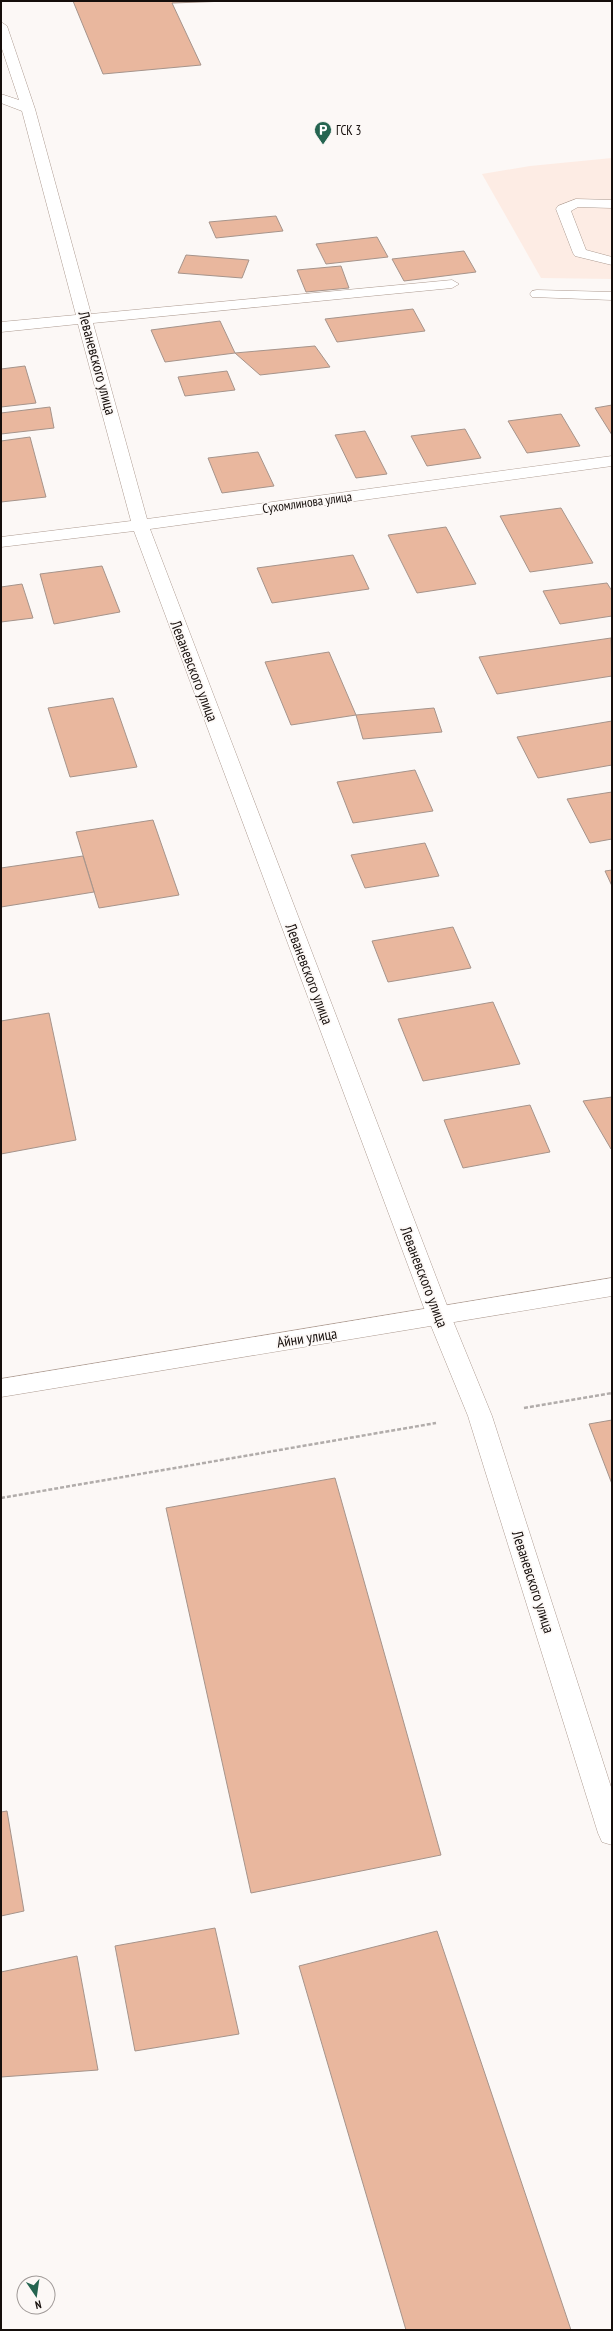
<svg xmlns="http://www.w3.org/2000/svg" width="613" height="2331" font-family="'PT Sans Narrow',sans-serif">
	<rect width="100%" height="100%" fill="#fcf8f6"/>
	<polygon fill="#fdece4" points="612,158 612,279 541,278 482,174 530,166"/>
	<g fill="#e9b79e" stroke="#a6948b">
		<polygon points="73,1 228,1 172,3 201,65 103,74"/>
		<polygon points="276,216 283,231 216,238 209,222"/>
		<polygon points="377,237 388,257 326,264 316,244"/>
		<polygon points="464,251 476,272 404,281 392,259"/>
		<polygon points="186,255 249,260 242,278 178,273"/>
		<polygon points="341,266 349,288 306,292 297,270"/>
		<polygon points="413,309 425,331 337,342 325,319"/>
		<polygon points="220,321 235,353 165,362 151,330"/>
		<polygon points="315,346 330,367 260,375 235,353"/>
		<polygon points="25,366 36,403 1,407 1,369"/>
		<polygon points="227,371 235,390 185,396 178,377"/>
		<polygon points="612,405 612,435 595,408"/>
		<polygon points="50,407 54,428 1,434 1,413"/>
		<polygon points="561,414 580,446 527,453 508,421"/>
		<polygon points="465,429 481,458 427,466 411,436"/>
		<polygon points="365,431 387,474 356,478 335,435"/>
		<polygon points="30,437 46,497 1,502 1,441"/>
		<polygon points="258,452 274,486 222,493 208,458"/>
		<polygon points="561,508 593,563 530,572 500,516"/>
		<polygon points="446,527 476,584 417,593 388,535"/>
		<polygon points="353,555 369,589 272,603 257,568"/>
		<polygon points="102,566 120,612 54,624 40,574"/>
		<polygon points="607,583 612,591 612,616 560,624 543,591"/>
		<polygon points="22,584 33,618 1,622 1,587"/>
		<polygon points="611,638 612,676 497,694 479,657"/>
		<polygon points="329,652 356,715 291,725 265,662"/>
		<polygon points="113,698 137,767 70,777 48,708"/>
		<polygon points="434,708 442,732 363,739 356,715"/>
		<polygon points="612,721 612,765 538,778 517,737"/>
		<polygon points="415,770 433,811 353,823 337,782"/>
		<polygon points="612,792 612,839 590,843 567,799"/>
		<polygon points="153,820 179,895 99,908 76,832"/>
		<polygon points="425,843 439,876 365,888 351,855"/>
		<polygon points="83,856 94,892 1,907 1,868"/>
		<polygon points="612,870 612,886 605,871"/>
		<polygon points="453,927 471,968 388,982 372,941"/>
		<polygon points="493,1002 520,1064 423,1081 398,1019"/>
		<polygon points="49,1013 76,1140 1,1154 1,1021"/>
		<polygon points="612,1097 612,1149 611,1149 583,1101"/>
		<polygon points="530,1105 550,1152 463,1168 444,1120"/>
		<polygon points="612,1420 612,1484 589,1424"/>
		<polygon points="335,1478 441,1855 251,1893 166,1508"/>
		<polygon points="7,1811 24,1911 1,1916 1,1812"/>
		<polygon points="215,1928 239,2034 135,2051 115,1946"/>
		<polygon points="437,1931 571,2330 406,2330 299,1966"/>
		<polygon points="77,1956 98,2070 1,2077 1,1972"/>
	</g>
	<g fill="none" stroke-linecap="round" stroke-linejoin="round">
		<defs>
			<polygon id="lane" points="576,199 612,200 612,208 578,207 571,211 586,250 612,257 612,265 575,256 573,253 556,209 558,206"/>
			<g id="street">
				<polygon points="1,22 7,26 35,109 91,314 452,280 459,284 452,288 93,323 147,519 612,456 612,466 150,529 451,1316 492,1416 612,1790 612,1845 602,1842 598,1833 468,1416 427,1316 134,531 1,547 1,537 131,521 78,324 1,332 1,322 76,315 22,111 1,103 1,94 19,100 1,46"/>
				<polygon points="537,290 612,292 612,300 532,297 530,294 532,291"/>
			</g>
			<polygon id="secondary" points="612,1278 612,1296 1,1397 1,1379"/>
		</defs>
		<use href="#lane" stroke="#ae9c92" stroke-width="1"/>
		<use href="#street" stroke="#ae9c92" stroke-width="1"/>
		<use href="#secondary" stroke="#ae9c92" stroke-width="1"/>
		<g stroke="#b1acaa" stroke-width="2.5" stroke-dasharray="4 2" stroke-linecap="butt">
			<polyline points="524,1408 612,1393"/>
			<polyline points="1,1498 436,1423"/>
		</g>
		<use href="#lane" fill="#fff" fill-rule="evenodd"/>
		<use href="#street" fill="#fff" fill-rule="evenodd"/>
		<use href="#secondary" fill="#fff" fill-rule="evenodd"/>
	</g>
	<defs>
		<symbol id="parking-pin" viewBox="-11 -11 22 30"><path d="M0 17L-7.5 6A9.5 9.5 0 1 1 7.5 6Z" fill="#256450" stroke="#fcf8f6"/><path d="M-3.5-5.5H1a3.5 3.5 0 0 1 0 7H-1V5.5H-3.5ZM-1-3.4V-.6H.8a1.4 1.4 0 0 0 0-2.8Z" fill="#fff"/></symbol>
	</defs>
	<g fill-rule="evenodd">
		<use href="#parking-pin" x="313" y="120" width="20" height="27"/>
	</g>
	<g text-anchor="middle" stroke-width="3.5" stroke-linejoin="round" paint-order="stroke">
		<g font-size="13" fill="#150e0b" stroke="#fcf8f6" text-anchor="start">
			<text x="336" y="135">ГСК 3</text>
		</g>
		<g font-size="13" fill="#150e0b" stroke="#fcf8f6">
			<text transform="translate(307 502) rotate(-8)" y="5">Сухомлинова улица</text>
		</g>
		<g font-size="15" fill="#150e0b" stroke="#fcf8f6">
			<text transform="translate(97 363) rotate(75)" y="5">Леваневского улица</text>
			<text transform="translate(194 671) rotate(69)" y="5">Леваневского улица</text>
			<text transform="translate(309 974) rotate(69)" y="5">Леваневского улица</text>
			<text transform="translate(424 1277) rotate(69)" y="5">Леваневского улица</text>
			<text transform="translate(307 1338) rotate(-9)" y="5">Айни улица</text>
			<text transform="translate(533 1582) rotate(72)" y="5">Леваневского улица</text>
		</g>
	</g>
	<rect width="613" height="2331" fill="none" stroke="#150e0b" stroke-width="4"/>
	<g transform="translate(36 2295) rotate(167)"><circle r="19" fill="#fcf8f6" stroke="#a09a98"/>
	<path d="M0-3L7 15L0 10L-7 15Z" fill="#256450"/>
	<text y="-6" font-size="11" font-weight="bold" text-anchor="middle" fill="#150e0b">N</text>
	</g>
</svg>
